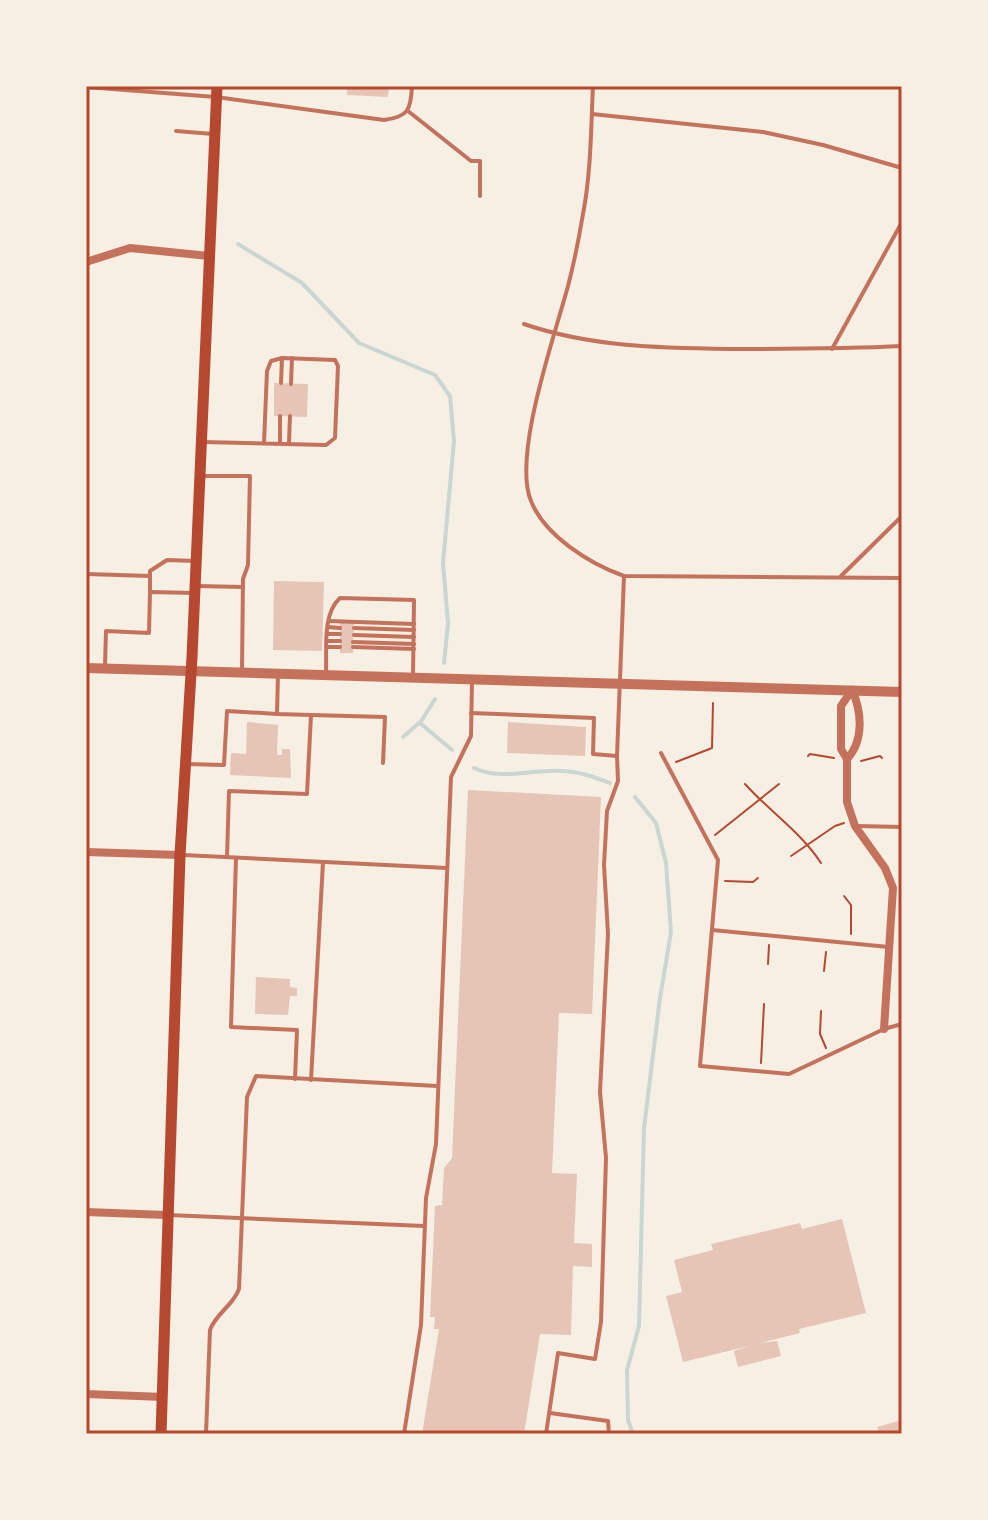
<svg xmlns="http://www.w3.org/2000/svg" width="988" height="1520" font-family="Quicksand,sans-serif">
	<rect width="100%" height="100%" fill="#f6efe4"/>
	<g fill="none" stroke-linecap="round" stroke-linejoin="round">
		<g stroke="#c9d6d2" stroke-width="4">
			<polyline points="238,244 302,283 359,343 435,375 450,396 454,441 443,563 448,623 444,663"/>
			<polyline points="435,699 420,723 452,750"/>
			<polyline points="403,737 419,723"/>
			<path d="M474 768C502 781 531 769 561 771 578 771 594 777 610 783"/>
			<polyline points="633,1434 628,1420 627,1370 639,1326 644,1128 660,998 671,932 666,863 656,823 635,797"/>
		</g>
	</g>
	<g fill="#e6c5b7">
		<polygon points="347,86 389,86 388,97 347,95"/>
		<polygon points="274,383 308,384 307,417 274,416"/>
		<polygon points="274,581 324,582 322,651 273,650"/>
		<polygon points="340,621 354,621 353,653 340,653"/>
		<polygon points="247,722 278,725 277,755 282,755 282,749 290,749 291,778 230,775 231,753 246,754"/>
		<polygon points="508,722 586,727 585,756 507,753"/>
		<polygon points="468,790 601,797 592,1014 559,1013 552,1173 577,1174 574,1243 592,1244 592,1267 573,1266 571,1335 540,1334 524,1434 422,1434 439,1329 434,1329 435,1317 430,1317 435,1206 442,1205 444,1168 452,1158"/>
		<polygon points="256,977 290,979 290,987 297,988 297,996 290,996 288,1015 255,1014"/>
		<polygon points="842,1219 866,1313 799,1329 800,1333 760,1343 777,1341 781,1356 738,1367 734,1351 749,1346 683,1362 666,1296 682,1292 674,1260 713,1250 711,1244 800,1223 802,1229"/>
		<polygon points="902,1420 902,1434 880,1434 877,1427"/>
	</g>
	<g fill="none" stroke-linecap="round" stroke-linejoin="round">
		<g stroke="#b5482f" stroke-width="2">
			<polyline points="808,756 810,754 834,758"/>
			<polyline points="861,761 880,756 882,758"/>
			<polyline points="676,762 712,748 713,703"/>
			<path d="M745 784C770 812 801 832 821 863"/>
			<polyline points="715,835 779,784"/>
			<polyline points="791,856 835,826 844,823"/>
			<polyline points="725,881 753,882 758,878"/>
			<polyline points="844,896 851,905 851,934"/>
			<polyline points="768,964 769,945"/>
			<polyline points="824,971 826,952"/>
			<polyline points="821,1011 820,1034 826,1048"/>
			<polyline points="761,1063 764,1004"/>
		</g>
		<g stroke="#c5725c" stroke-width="4">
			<path d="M593 86C591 128 591 173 583 214 579 238 574 263 568 286 555 335 512 456 531 501 545 536 590 564 624 576L902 578"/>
			<path d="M86 87 216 97 384 120C408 117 411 110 412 86"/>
			<polyline points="408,111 471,161 480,161 480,196"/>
			<polyline points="592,114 763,132 823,145 902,168"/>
			<polyline points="176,131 213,134"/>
			<path d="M524 324C591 347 660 348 730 349 788 349 845 349 902 346"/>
			<polyline points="832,349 902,222"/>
			<polyline points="281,383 282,358"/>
			<polyline points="291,384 292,358"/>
			<polyline points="203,442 326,445 335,438 338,366 335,360 282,358 271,361 267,371 264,443"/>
			<polyline points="280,443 280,416"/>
			<polyline points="289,443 290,416"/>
			<polyline points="202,476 250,476 248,565 243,579 242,670"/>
			<polyline points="86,574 150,576 150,571 167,560 196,561"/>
			<polyline points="841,576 902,516"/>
			<polyline points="197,586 243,587"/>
			<polyline points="150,592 150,576"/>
			<polyline points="329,621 414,624"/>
			<polyline points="328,627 340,628"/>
			<polyline points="354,628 414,630"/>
			<polyline points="328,634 340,634"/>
			<polyline points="354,635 414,637"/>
			<polyline points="328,641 340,641"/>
			<polyline points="353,642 414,644"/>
			<polyline points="327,647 340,647"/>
			<polyline points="353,647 414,649"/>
			<polyline points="105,666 106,631 149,633 150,592 195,593"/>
			<path d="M326 672C327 649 322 614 340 598L414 600 413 675"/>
			<polyline points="471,713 594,718 593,754 617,756 624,576"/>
			<polyline points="311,715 385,717 383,763"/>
			<polyline points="661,753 718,860 700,1066 789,1074 884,1029 902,1024"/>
			<polyline points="186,764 224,765 227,711 277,714"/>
			<polyline points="857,826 902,827"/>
			<polyline points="183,855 447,868"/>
			<polyline points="227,857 229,791 307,794 311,715 277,714 278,674"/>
			<polyline points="236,858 231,1027 297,1030 295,1079"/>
			<polyline points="712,930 889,947"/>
			<polyline points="311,1080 323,862"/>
			<polyline points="169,1215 424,1226"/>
			<polyline points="550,1413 608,1421 609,1434"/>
			<path d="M206 1434 210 1330C216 1313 233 1306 239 1289L247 1097 256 1076 437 1086"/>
			<polyline points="404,1434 421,1325 426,1198 436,1144 451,777 471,736 472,682"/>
			<polyline points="546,1434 558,1353 595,1359 601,1322 606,1158 600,1092 608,934 604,865 607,811 618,781 617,756"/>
		</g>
		<g stroke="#c5725c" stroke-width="8">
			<polyline points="86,262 130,248 209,256"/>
			<polyline points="852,690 841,706 841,749 847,759 847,802 855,826 885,868 893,888 884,1029"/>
			<path d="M847 759C864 741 862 712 852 690"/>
			<polyline points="86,852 180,855"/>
			<polyline points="86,1212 166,1215"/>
			<polyline points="86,1394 163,1397"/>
		</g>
		<polyline stroke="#c5725c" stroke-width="10" points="86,668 902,692"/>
		<polyline stroke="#b5482f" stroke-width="11" points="161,1434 180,855 192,657 217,86"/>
	</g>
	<rect width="988" height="1520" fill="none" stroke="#f6efe4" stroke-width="176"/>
	<rect x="88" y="88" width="812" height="1344" fill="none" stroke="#b5482f" stroke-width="3"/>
</svg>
